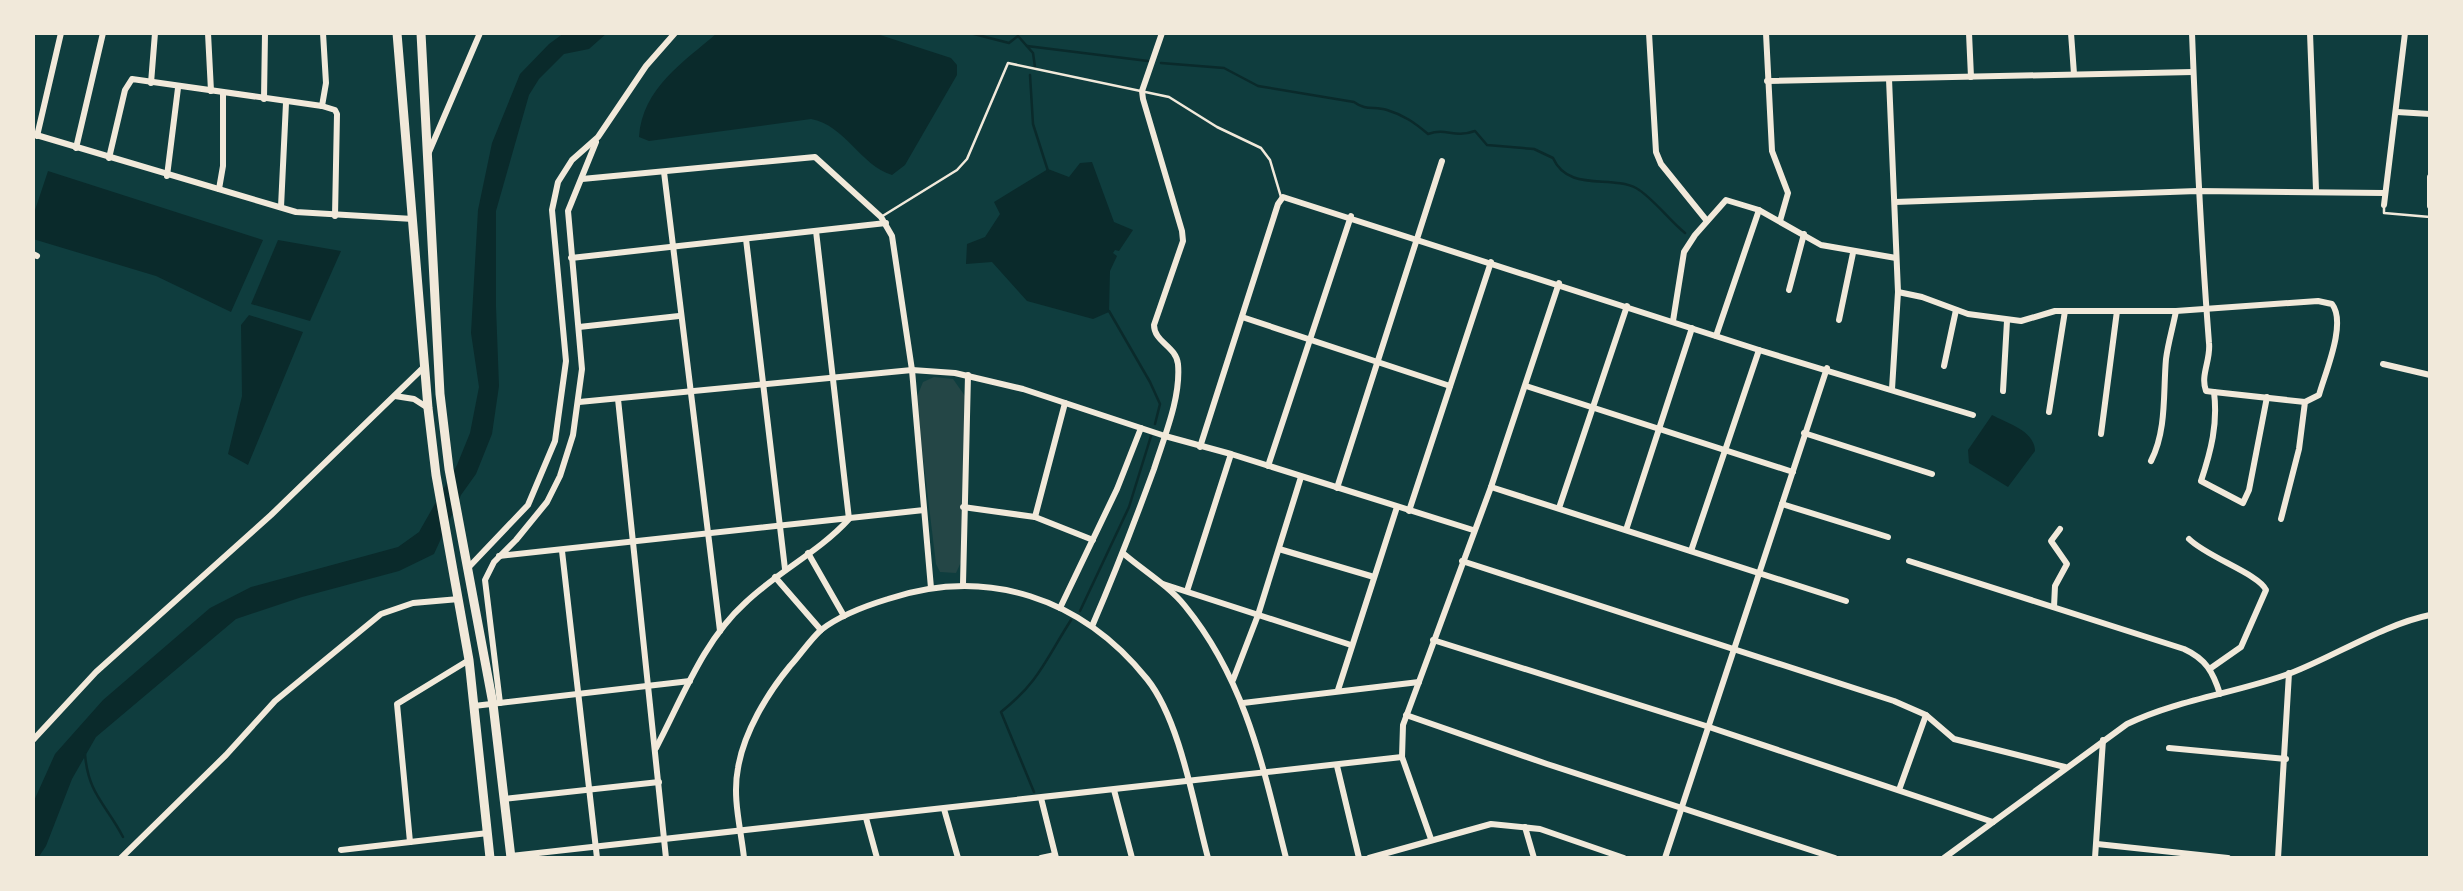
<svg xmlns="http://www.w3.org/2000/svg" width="2463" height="891" font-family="'Playfair Display',serif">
	<rect width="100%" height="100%" fill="#0f3d3e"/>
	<polygon fill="#244646" points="934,377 953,379 965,396 961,562 956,573 940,572 936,564 916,399 923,382"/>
	<g fill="#0a2a2b">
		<polygon points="564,33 607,33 589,49 564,54 539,79 529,95 496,211 496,307 499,386 492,434 476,474 461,495 434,554 399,571 302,597 236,619 96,737 72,779 46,846 38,858 33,858 33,803 55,754 103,700 210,608 251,587 398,547 419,532 457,465 470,433 479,387 471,333 478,210 492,143 520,74 549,44"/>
		<path d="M717 33H874L951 58 957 65V75L905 165 892 175C860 165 845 125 811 119L649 141 639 137C642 88 684 62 717 33Z"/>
		<polygon points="1092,162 1114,222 1133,230 1119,251 1115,250 1113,253 1117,256 1110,271 1109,312 1093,319 1027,301 992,262 966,264 967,244 985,237 1000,214 994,202 1048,169 1069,177 1080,163"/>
		<polygon points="48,171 263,240 231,312 156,276 33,239 33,216"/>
		<polygon points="278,240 341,251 310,321 251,304"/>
		<polygon points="249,315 303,332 248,465 228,454 242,396 241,325"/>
		<path d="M1992 415C2007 423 2035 431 2035 451L2008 487 1969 463 1968 450Z"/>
	</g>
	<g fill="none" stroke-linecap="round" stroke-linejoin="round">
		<g stroke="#0a2a2b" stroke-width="2.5">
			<polyline points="970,33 1009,43 1018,36 1033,53 1035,67"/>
			<polyline points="1027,46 1148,61"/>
			<path d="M1161 63 1224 68 1258 86 1354 102C1366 111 1374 106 1387 110 1404 115 1415 123 1428 134 1448 127 1452 139 1475 131L1487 145 1534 149 1553 158C1568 192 1610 175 1636 188 1651 196 1670 221 1685 233"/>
			<polyline points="1030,75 1033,124 1048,171"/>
			<polyline points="1109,311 1150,382 1160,404 1155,424"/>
			<polyline points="1080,611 1129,507 1151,436"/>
			<path d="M85 754C88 794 106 804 123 837"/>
			<path d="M1034 792 1001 712C1039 682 1046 659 1071 620"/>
		</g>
		<g stroke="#f1e9da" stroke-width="2.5">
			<polyline points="2384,206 2384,213 2430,217"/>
			<polyline points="881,217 957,170 967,159 1008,63 1169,97 1217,127 1261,148 1270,160 1281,197"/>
		</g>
		<g stroke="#f1e9da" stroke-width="6">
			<polyline points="208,33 211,91"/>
			<polyline points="1649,33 1656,152 1661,164 1707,221"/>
			<polyline points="1766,33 1772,151 1788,193 1780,221"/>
			<polyline points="1969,33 1971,77"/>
			<polyline points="2071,33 2074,74"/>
			<path d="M2192 33C2196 137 2201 240 2209 343 2211 360 2200 375 2206 391L2214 392C2218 424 2211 451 2201 481L2243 503 2249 490 2267 397"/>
			<polyline points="2310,33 2316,190"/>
			<polyline points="1889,79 1898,292 1892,389"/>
			<polyline points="1767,81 2193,72"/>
			<polyline points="151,83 155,33"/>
			<polyline points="264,99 265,33"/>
			<polyline points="322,106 326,83 323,33"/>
			<polyline points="2397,112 2430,114"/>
			<polyline points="33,134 296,212 413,219"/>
			<polyline points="37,136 61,33"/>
			<polyline points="76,148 103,33"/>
			<polyline points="429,152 480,33"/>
			<polyline points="109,158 125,90 132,79 322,106 335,110 337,114 335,216"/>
			<polyline points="664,172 720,631"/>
			<polyline points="167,176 178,88"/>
			<polyline points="2430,177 2430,206"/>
			<polyline points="582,179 815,157 881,217 892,236 912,370 931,588"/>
			<polyline points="219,189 223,166 223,93"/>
			<polyline points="1895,202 2197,191 2384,193"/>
			<polyline points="2384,205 2405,33"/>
			<polyline points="281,207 286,103"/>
			<polyline points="746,239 785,569"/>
			<polyline points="33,254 37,256"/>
			<polyline points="571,258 886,223"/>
			<polyline points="1789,290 1804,234"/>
			<path d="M1898 292 1922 297 1968 314 2021 321 2055 311H2176L2318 301 2332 304C2347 323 2325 373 2319 395L2305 402 2299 449 2281 519"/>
			<polyline points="1242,317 1450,386"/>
			<polyline points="1839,320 1853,253"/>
			<polyline points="1673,321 1684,252 1695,235 1726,200 1759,210 1821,245 1896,258"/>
			<polyline points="579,327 679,316"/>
			<polyline points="1716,336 1759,210"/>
			<polyline points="2383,364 2430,375"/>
			<polyline points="1944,366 1956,310"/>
			<polyline points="1526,386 1793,472"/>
			<polyline points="2003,391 2007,321"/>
			<polyline points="2214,392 2305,402"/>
			<polyline points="395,396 414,399 428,408"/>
			<polyline points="618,399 666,858"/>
			<polyline points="579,402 912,370 955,373 1023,389 1165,436 1231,454 1473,530"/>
			<polyline points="2049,412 2065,311"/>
			<polyline points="1804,433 1932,474"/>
			<polyline points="2101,434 2117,311"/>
			<polyline points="1200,447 1278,204 1283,197 1759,350 1973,415"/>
			<path d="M2151 461C2167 430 2163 392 2166 359 2168 343 2173 327 2176 311"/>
			<polyline points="1268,466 1351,216"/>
			<polyline points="1491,487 1846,601"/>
			<polyline points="1337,488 1442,161"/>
			<polyline points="1782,504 1888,537"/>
			<polyline points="963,507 1035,517 1093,540"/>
			<polyline points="1559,508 1627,306"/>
			<polyline points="1409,511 1491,262"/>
			<polyline points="1035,517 1065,403"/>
			<polyline points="1626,530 1692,328"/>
			<path d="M2189 539C2207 557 2259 574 2266 590L2241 647 2211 668"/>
			<polyline points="1279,549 1374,577"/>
			<polyline points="562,551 597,858"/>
			<polyline points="1691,551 1759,350"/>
			<polyline points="808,553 844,616"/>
			<path d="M1124 554C1144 571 1169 586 1185 606 1246 681 1263 767 1286 858"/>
			<polyline points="499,556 924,510"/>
			<polyline points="1462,561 1894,701 1926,715 1954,739 2065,767"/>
			<path d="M1909 561 2184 649C2206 659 2213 672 2220 694"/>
			<polyline points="468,568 528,505 555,441 566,361 552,210 558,182 572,160 598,137 646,66 675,33"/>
			<polyline points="775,577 821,630"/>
			<polyline points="963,584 968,375"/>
			<polyline points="1163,584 1351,645"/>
			<polyline points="1187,591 1231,454"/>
			<polyline points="2054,607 2055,586 2067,564 2051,541 2060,529"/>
			<polyline points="1060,608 1117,489 1141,428"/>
			<path d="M1093 624C1115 573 1135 521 1154 469 1164 437 1181 398 1178 364 1176 346 1154 342 1154 325L1183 241 1182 231 1143 99 1142 91 1162 33"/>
			<polyline points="1433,640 1706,726 1993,822"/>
			<polyline points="1233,680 1258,615 1301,477"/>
			<polyline points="1338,690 1397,507"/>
			<polyline points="500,703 485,580 494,562 516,540 547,502 560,476 573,435 582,369 568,211 596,142"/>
			<polyline points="1243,703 1419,682"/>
			<polyline points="474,706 690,681"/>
			<polyline points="1406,715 1547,764 1835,858"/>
			<polyline points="33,740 96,672 271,515 424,367"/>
			<path d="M656 748C682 699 703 641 745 603 777 572 819 552 849 519L816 231"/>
			<polyline points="2169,748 2286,759"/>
			<polyline points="1337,766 1359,858"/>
			<polyline points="1114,790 1132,858"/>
			<polyline points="1899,790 1926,715"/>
			<polyline points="1041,798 1056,858"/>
			<polyline points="504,799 659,782"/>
			<polyline points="944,809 958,858"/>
			<polyline points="866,818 877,858"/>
			<polyline points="1525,827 1534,858"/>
			<polyline points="1431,839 1402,757 1403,725 1491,487 1559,283"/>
			<polyline points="410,842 397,704 469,660"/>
			<polyline points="2097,844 2228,858"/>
			<polyline points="341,850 488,833"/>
			<polyline points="511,856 1402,757"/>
			<polyline points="121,858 226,755 275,701 381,614 413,603 459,599"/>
			<path d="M744 858C741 829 732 798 738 768 744 732 767 694 790 666 801 654 809 641 821 630 840 615 865 606 888 599 987 566 1082 598 1147 679 1180 720 1194 806 1208 858"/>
			<polyline points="1041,858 1055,855"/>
			<polyline points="1369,858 1491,824 1540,829 1624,858"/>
			<polyline points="1665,858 1827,368"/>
			<path d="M1944 858 2127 724C2179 699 2237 693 2291 673 2335 656 2385 624 2430 615"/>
			<polyline points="2095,858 2103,740"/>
			<polyline points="2278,858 2289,673"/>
		</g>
		<g stroke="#f1e9da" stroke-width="9">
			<polyline points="397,33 428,408 436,475 469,660 490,858"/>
			<polyline points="421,33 440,394 449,469 493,704 511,858"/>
		</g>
	</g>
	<rect width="2463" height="891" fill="none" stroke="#f1e9da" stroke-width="70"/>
</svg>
